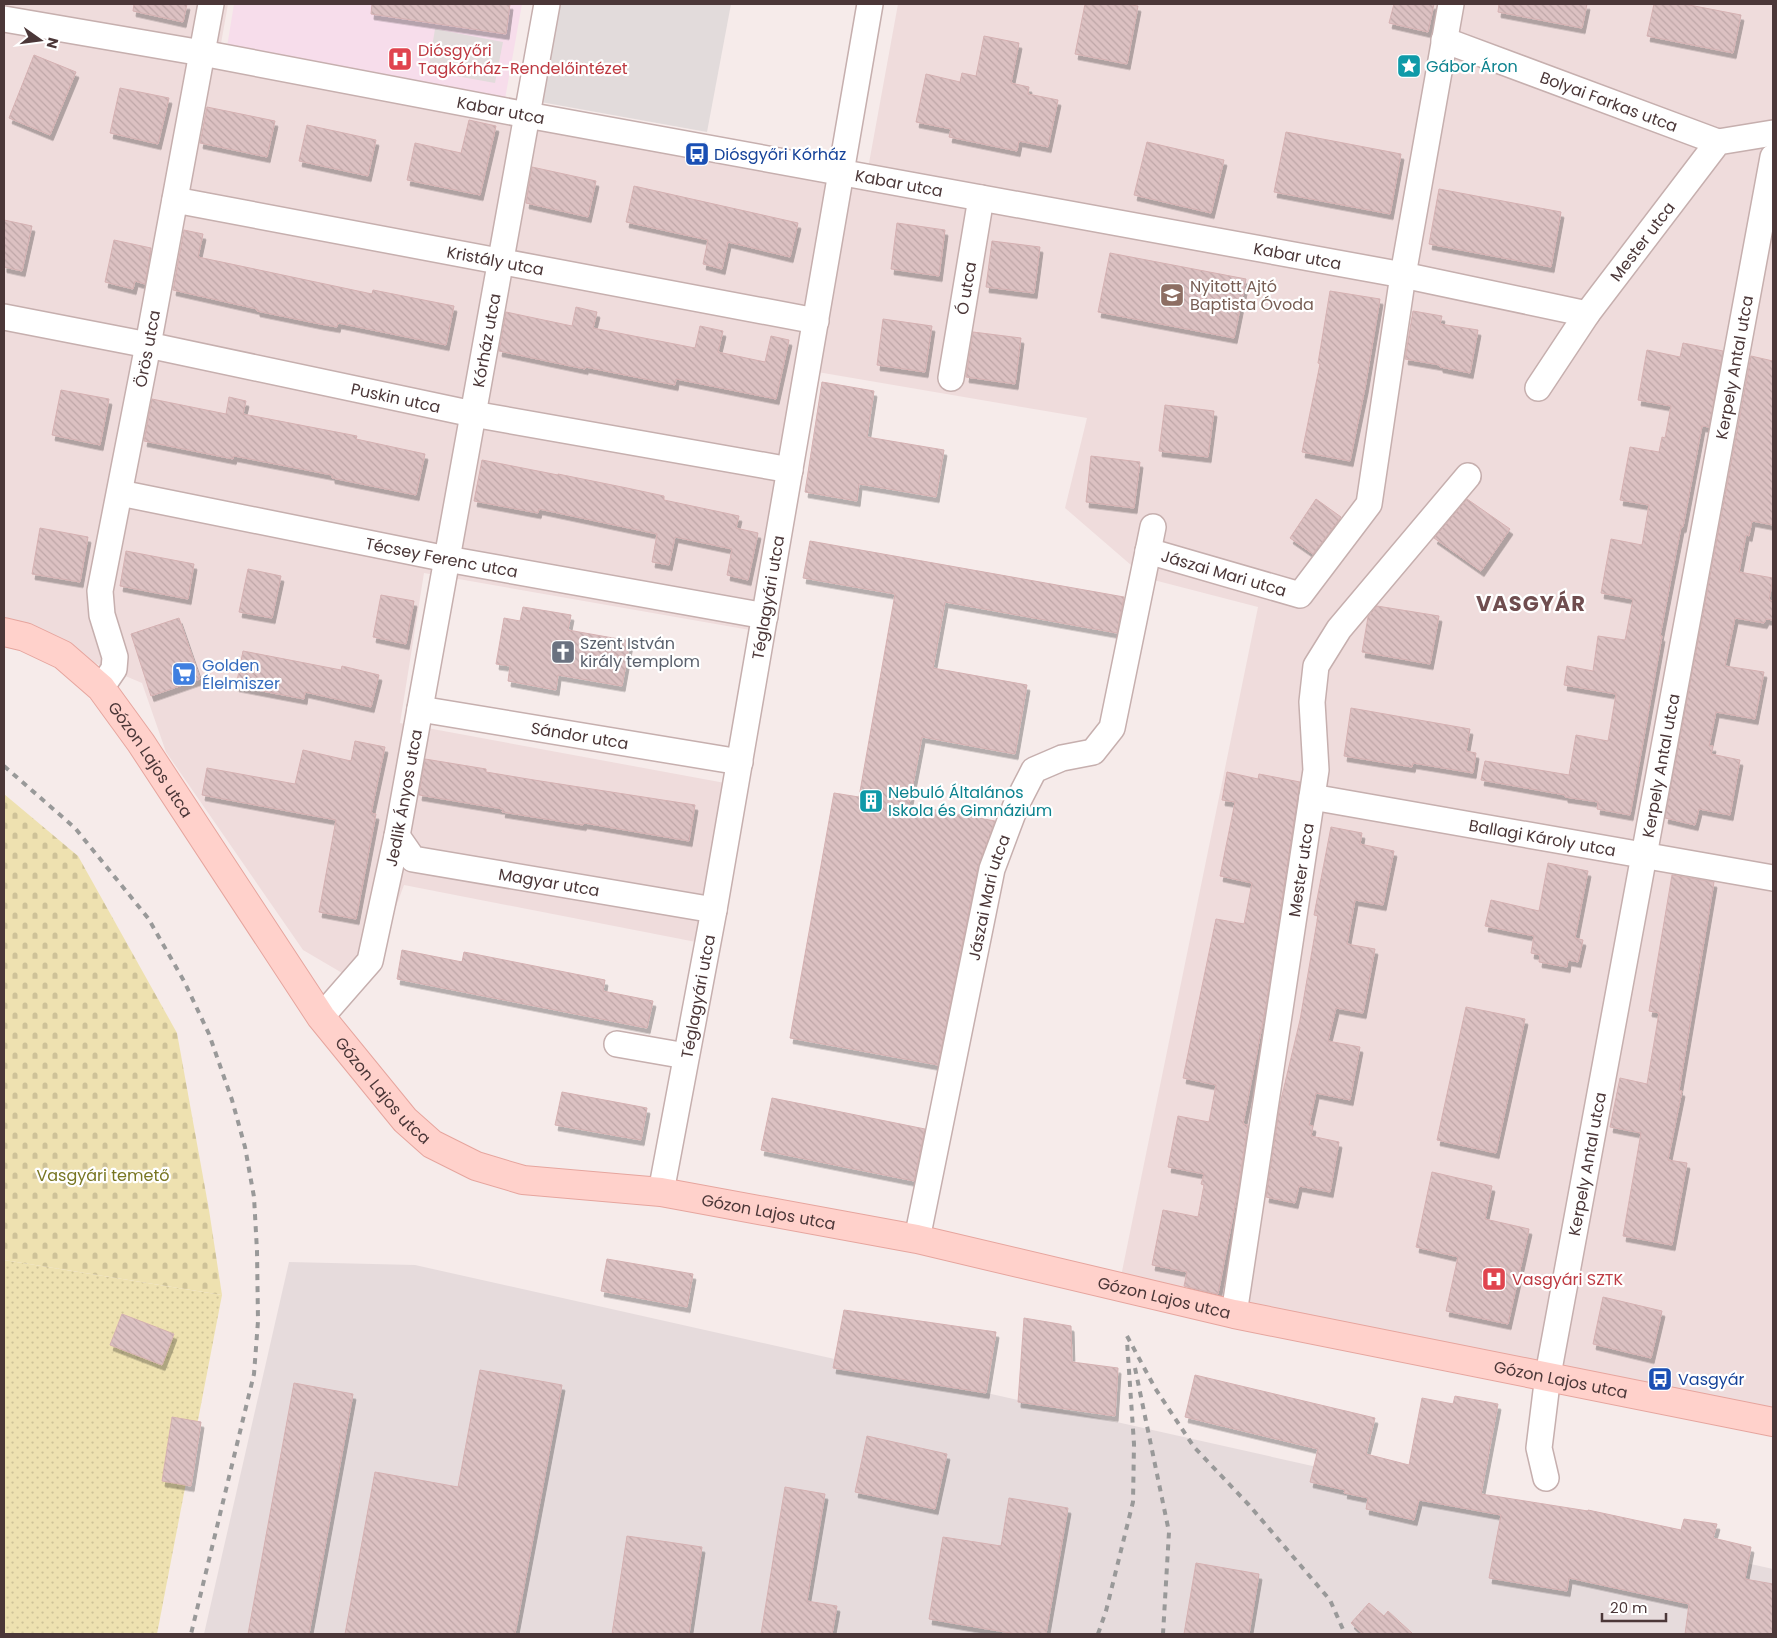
<svg xmlns="http://www.w3.org/2000/svg" width="1777" height="1638" font-family="Poppins,sans-serif">
	<defs>
		<pattern id="grass-dots" width="8" height="8" patternUnits="userSpaceOnUse" patternTransform="scale(1.25)"><rect width="8" height="8" fill="#eee1b0"/><path d="M2 2h.1M6 6h.1" fill="none" stroke="#cec298" stroke-width="1.8" stroke-linecap="round"/></pattern>
		<pattern id="cemetery-stones" width="16" height="16" patternUnits="userSpaceOnUse" patternTransform="scale(1.25)"><rect width="16" height="16" fill="#eee1b0"/><path d="M2 7V4a2 2 0 0 1 4 0v3zM10 15v-3a2 2 0 0 1 4 0v3z" fill="#cec298"/></pattern>
		<pattern id="building-back-hatch" width="6" height="6" patternUnits="userSpaceOnUse" patternTransform="scale(1.25)"><rect width="6" height="6" fill="#dcc1c2"/><path d="M-1 5l2 2M0 0l6 6M5-1l2 2" fill="none" stroke="#bea6a7"/></pattern>
		<filter id="shadow"><feDropShadow dx="3" dy="5.5" stdDeviation="0" flood-color="#0004"/></filter>
	</defs>
	<rect width="100%" height="100%" fill="#f6ebea"/>
	<polygon fill="#efdcdc" points="4,4 228,4 217,66 865,185 898,4 1773,4 1773,1408 1119,1286 1258,607 1146,578 1065,508 1087,418 794,368 750,630 424,573 400,723 725,783 696,942 404,885 366,987 303,950 166,752 142,683 4,625"/>
	<polygon fill="#e6dbdc" points="289,1262 415,1265 1773,1569 1773,1634 204,1634"/>
	<polygon fill="#f7ddeb" points="234,4 522,4 505,99 227,47"/>
	<polygon fill="url(#grass-dots)" points="4,1260 222,1295 157,1634 4,1634"/>
	<polygon fill="url(#cemetery-stones)" points="4,794 78,856 177,1033 209,1210 222,1295 4,1260"/>
	<g fill="#e2dbdb">
		<polygon points="552,4 731,4 707,132 535,101"/>
		<polygon points="435,29 503,42 495,83 428,71"/>
	</g>
	<g fill="url(#building-back-hatch)" stroke="#d5b1b2" filter="url(#shadow)">
		<polygon points="134,4 187,4 183,22 133,11"/>
		<polygon points="372,4 510,4 506,34 371,14"/>
		<polygon points="1085,4 1125,4 1138,6 1127,64 1075,54"/>
		<polygon points="1394,4 1434,4 1428,32 1389,23"/>
		<polygon points="1499,4 1587,4 1582,28 1498,12"/>
		<polygon points="1654,4 1684,4 1741,15 1733,53 1647,36"/>
		<polygon points="984,36 1019,43 1011,83 1029,87 1028,94 1058,100 1048,147 1019,141 1017,151 949,137 951,129 916,122 926,74 960,82 962,73 976,76"/>
		<polygon points="34,55 76,72 50,135 9,118"/>
		<polygon points="120,88 169,98 158,144 110,133"/>
		<polygon points="207,107 275,121 267,157 200,143"/>
		<polygon points="469,120 496,126 480,195 407,180 415,143 461,153"/>
		<polygon points="307,125 376,140 368,176 299,161"/>
		<polygon points="1286,132 1401,154 1390,214 1274,192"/>
		<polygon points="1147,142 1224,160 1211,213 1134,195"/>
		<polygon points="532,167 596,181 588,217 526,203"/>
		<polygon points="634,186 798,223 790,257 728,242 722,269 703,264 708,240 626,222"/>
		<polygon points="1439,189 1561,212 1551,267 1429,244"/>
		<polygon points="4,220 32,226 22,271 4,267"/>
		<polygon points="897,223 945,230 939,276 891,269"/>
		<polygon points="184,230 203,234 198,257 372,294 373,290 454,306 446,345 338,323 337,327 320,324 257,311 257,309 173,290"/>
		<polygon points="114,240 151,248 145,284 135,281 133,289 105,282"/>
		<polygon points="992,241 1040,247 1034,293 986,287"/>
		<polygon points="1110,253 1246,279 1234,338 1098,312"/>
		<polygon points="1330,291 1380,299 1365,388 1350,461 1302,452 1320,364 1318,363"/>
		<polygon points="576,307 597,312 593,328 695,348 700,326 723,331 718,352 765,362 771,336 789,340 776,399 676,379 675,385 585,367 585,369 499,351 506,312 572,326"/>
		<polygon points="1413,311 1442,316 1440,324 1478,330 1470,373 1440,367 1440,365 1405,359"/>
		<polygon points="883,319 932,326 925,372 877,365"/>
		<polygon points="973,332 1021,338 1015,384 966,377"/>
		<polygon points="1683,343 1723,351 1709,427 1702,426 1683,527 1681,527 1660,636 1662,636 1630,815 1597,809 1598,802 1565,797 1565,795 1481,780 1485,761 1569,775 1576,735 1608,741 1616,694 1564,685 1567,666 1593,671 1598,636 1625,640 1633,599 1601,593 1611,539 1642,545 1649,505 1620,500 1630,447 1659,452 1662,437 1665,438 1671,406 1638,400 1647,350 1680,357"/>
		<polygon points="1751,356 1773,361 1773,525 1752,521 1749,536 1746,535 1739,572 1773,578 1769,600 1773,601 1773,620 1766,619 1764,623 1735,618 1725,666 1764,672 1755,719 1716,712 1709,746 1713,746 1711,754 1740,760 1730,815 1699,809 1695,825 1665,818"/>
		<polygon points="822,382 874,391 867,437 944,450 936,497 859,484 857,501 805,492"/>
		<polygon points="61,390 109,399 100,445 52,435"/>
		<polygon points="229,397 246,401 243,414 357,436 356,439 425,454 416,495 332,478 332,475 234,456 233,459 144,441 152,399 226,414"/>
		<polygon points="1165,405 1214,411 1208,457 1159,451"/>
		<polygon points="1091,456 1140,462 1134,508 1086,502"/>
		<polygon points="482,460 558,475 558,474 627,488 664,496 664,500 739,516 736,528 758,533 748,580 727,575 732,549 675,537 669,565 652,562 657,534 539,509 538,513 474,501"/>
		<polygon points="1316,499 1341,517 1313,554 1290,538"/>
		<polygon points="1467,499 1510,529 1481,571 1434,538"/>
		<polygon points="40,528 88,537 80,582 32,574"/>
		<polygon points="810,541 1124,597 1117,633 945,602 933,668 1027,685 1015,754 922,737 909,805 995,821 978,866 938,1065 790,1038 834,793 859,797 895,594 803,578"/>
		<polygon points="126,551 194,564 188,599 120,586"/>
		<polygon points="248,569 281,576 272,618 239,612"/>
		<polygon points="381,595 414,601 406,644 373,637"/>
		<polygon points="1377,606 1439,616 1430,664 1362,652 1368,617"/>
		<polygon points="523,607 571,615 568,630 630,641 622,686 558,675 556,690 508,681 510,666 496,664 504,618 520,621"/>
		<polygon points="179,618 200,679 151,696 131,634"/>
		<polygon points="243,651 341,670 342,666 379,675 371,707 305,692 304,699 236,686"/>
		<polygon points="1351,708 1470,729 1466,751 1476,753 1473,773 1413,763 1412,767 1344,756"/>
		<polygon points="355,741 385,747 371,813 376,814 356,919 319,912 336,820 202,795 207,768 295,784 303,750 351,761"/>
		<polygon points="425,759 486,769 486,772 534,780 695,805 689,841 584,823 583,825 502,812 503,809 419,795"/>
		<polygon points="1227,772 1258,779 1259,774 1300,782 1266,1006 1243,1124 1248,1125 1238,1190 1218,1294 1184,1286 1187,1272 1152,1265 1163,1210 1198,1217 1204,1185 1201,1184 1204,1174 1168,1167 1178,1116 1209,1122 1216,1085 1183,1078 1216,919 1244,924 1252,883 1220,876 1235,802 1222,800"/>
		<polygon points="1331,827 1362,833 1360,844 1394,851 1383,905 1355,900 1347,944 1375,949 1363,1013 1336,1008 1328,1041 1360,1047 1350,1100 1316,1093 1309,1125 1313,1126 1311,1136 1339,1142 1330,1192 1299,1186 1295,1203 1266,1197 1280,1104 1300,1020 1318,916 1314,915"/>
		<polygon points="1548,863 1588,871 1575,938 1583,940 1578,962 1568,960 1567,967 1539,962 1540,955 1531,953 1534,936 1485,926 1491,900 1539,911"/>
		<polygon points="1672,875 1714,882 1679,1090 1682,1091 1668,1160 1687,1163 1672,1245 1623,1236 1641,1133 1610,1127 1620,1078 1647,1084 1659,1013 1649,1011"/>
		<polygon points="402,950 462,962 464,952 605,980 603,991 653,1001 647,1028 397,979"/>
		<polygon points="1466,1007 1525,1019 1496,1153 1437,1140"/>
		<polygon points="562,1092 647,1108 641,1140 555,1125"/>
		<polygon points="772,1098 925,1129 914,1181 761,1150"/>
		<polygon points="1432,1172 1492,1186 1485,1219 1529,1229 1508,1324 1446,1311 1458,1257 1416,1247"/>
		<polygon points="607,1259 693,1274 687,1307 601,1291"/>
		<polygon points="1603,1297 1662,1311 1651,1358 1593,1344"/>
		<polygon points="844,1310 996,1332 986,1393 833,1368"/>
		<polygon points="122,1314 174,1334 162,1365 110,1345"/>
		<polygon points="1024,1318 1071,1326 1072,1362 1118,1368 1115,1416 1018,1402"/>
		<polygon points="480,1370 562,1385 515,1634 345,1634 375,1472 458,1487"/>
		<polygon points="1195,1375 1375,1418 1366,1454 1409,1465 1422,1398 1453,1404 1455,1396 1498,1404 1481,1494 1588,1511 1588,1510 1681,1530 1684,1519 1717,1524 1713,1538 1751,1547 1745,1579 1773,1584 1773,1634 1685,1634 1689,1604 1569,1578 1567,1591 1489,1578 1501,1515 1419,1500 1414,1520 1366,1509 1368,1498 1344,1493 1345,1490 1310,1482 1318,1449 1185,1417"/>
		<polygon points="294,1383 353,1394 309,1634 248,1634"/>
		<polygon points="172,1417 201,1422 191,1486 162,1481"/>
		<polygon points="867,1436 947,1454 935,1509 855,1492"/>
		<polygon points="785,1487 825,1494 807,1601 837,1606 832,1634 761,1634"/>
		<polygon points="1009,1498 1068,1508 1046,1634 1016,1634 929,1619 943,1537 1001,1546"/>
		<polygon points="627,1536 702,1547 689,1634 612,1634"/>
		<polygon points="1196,1563 1259,1574 1249,1634 1184,1634"/>
		<polygon points="1369,1603 1384,1616 1388,1611 1413,1634 1363,1634 1351,1623"/>
	</g>
	<g fill="none" stroke-linecap="round" stroke-linejoin="round">
		<defs>
			<g id="street">
				<path id="s1" d="M4 19 202 53 527 115 1403 275 1587 314"/>
				<path id="s2" d="M1444 40 1718 142"/>
				<path id="s3" d="M175 200 816 321"/>
				<path id="s4" d="M4 317 148 345 473 414 790 470"/>
				<path id="s5" d="M951 378 981 198"/>
				<path id="s6" d="M1538 388 1587 314 1718 142 1773 133"/>
				<path id="s7" d="M120 493 447 559 765 616"/>
				<path id="s8" d="M1148 551 1300 595 1369 504 1403 275 1451 4"/>
				<path id="s9" d="M101 688 114 669 115 657 102 615 100 591 148 345 211 4"/>
				<path id="s10" d="M420 709 740 762"/>
				<path id="s11" d="M1312 797 1773 878"/>
				<path id="s12" d="M397 836 413 859 714 910"/>
				<path id="s13" d="M321 1017 370 961 397 836 547 4"/>
				<polyline points="617,1044 686,1056"/>
				<path id="s14" d="M661 1192 714 910 870 4"/>
				<path id="s15" d="M917 1239 992 869 1016 805 1034 770 1062 758 1093 752 1112 728 1153 527"/>
				<path id="s16" d="M1234 1314 1316 770 1312 702 1316 666 1339 629 1468 476"/>
				<path id="s17" d="M1546 1478 1539 1448 1548 1375 1773 157"/>
			</g>
			<g id="secondary">
				<path id="s18" d="M4 632 25 637 63 655 101 688 141 743 321 1017 405 1120 432 1144 476 1166 523 1180 661 1192 917 1239 1234 1314 1773 1422"/>
			</g>
		</defs>
		<use href="#street" stroke="#c6afae" stroke-width="28"/>
		<use href="#secondary" stroke="#e6a59e" stroke-width="30"/>
		<use href="#street" stroke="#fff" stroke-width="25"/>
		<use href="#secondary" stroke="#ffd1cb" stroke-width="28"/>
		<g stroke="#999" stroke-width="4" stroke-dasharray="6 6" stroke-linecap="butt">
			<polyline points="4,766 75,828 148,918 184,981 209,1034 232,1100 245,1147 254,1197 257,1251 258,1321 254,1374 191,1634"/>
			<polyline points="1127,1336 1155,1388 1194,1447 1249,1505 1330,1600 1345,1634"/>
			<polyline points="1135,1368 1169,1532 1163,1634"/>
			<polyline points="1098,1634 1106,1611 1133,1502 1134,1444 1127,1341"/>
		</g>
	</g>
	<defs>
		<symbol id="hospital-square" viewBox="-11 -11 22 22"><rect x="-9" y="-9" width="18" height="18" rx="4" fill="#e0444e" stroke="#fff"/><path d="M-5-5h3v3.5h4V-5h3V5h-3V1.5h-4V5h-3Z" fill="#fff"/></symbol>
		<symbol id="sight-square" viewBox="-11 -11 22 22"><rect x="-9" y="-9" width="18" height="18" rx="4" fill="#0f9aa8" stroke="#fff"/><path d="M0-6L1.8-2.2L6-1.7L2.9 1.2L3.7 5.4L0 3.3L-3.7 5.4L-2.9 1.2L-6-1.7L-1.8-2.2Z" fill="#fff"/></symbol>
		<symbol id="bus-square" viewBox="-11 -11 22 22"><rect x="-9" y="-9" width="18" height="18" rx="4" fill="#1a4fb4" stroke="#fff"/><path d="M-5-6H5V4H4V6H2V4H-2V6H-4V4H-5ZM-3.5-4V0h7V-4ZM-3.5 1.2v1.5H-2V1.2ZM2 1.2v1.5H3.5V1.2Z" fill="#fff"/></symbol>
		<symbol id="school-square" viewBox="-11 -11 22 22"><rect x="-9" y="-9" width="18" height="18" rx="4" fill="#8d6e63" stroke="#fff"/><path d="M0-5L7-2L0 1L-7-2ZM-4 1L0 2.5L4 1V4Q0 6-4 4Z" fill="#fff"/></symbol>
		<symbol id="church-square" viewBox="-11 -11 22 22"><rect x="-9" y="-9" width="18" height="18" rx="4" fill="#6b7280" stroke="#fff"/><path d="M-1.2-6h2.4v3.5h3.3v2.4h-3.3V6h-2.4V-.1h-3.3v-2.4h3.3Z" fill="#fff"/></symbol>
		<symbol id="supermarket-square" viewBox="-11 -11 22 22"><rect x="-9" y="-9" width="18" height="18" rx="4" fill="#3f7fe0" stroke="#fff"/><path d="M-6-5.5h2.5l.6 2H6L4.5 2H-2.5L-4.4-4H-6ZM-1.5 3.2a1.3 1.3 0 1 0 .1 0ZM3 3.2a1.3 1.3 0 1 0 .1 0Z" fill="#fff"/></symbol>
		<symbol id="building-square" viewBox="-11 -11 22 22"><rect x="-9" y="-9" width="18" height="18" rx="4" fill="#0f9aa8" stroke="#fff"/><path d="M-4-6H4V6H1V3H-1V6H-4ZM-2.5-4.3h1.7v1.8h-1.7ZM.8-4.3h1.7v1.8H.8ZM-2.5-1h1.7V.8h-1.7ZM.8-1h1.7V.8H.8Z" fill="#fff"/></symbol>
	</defs>
	<g fill-rule="evenodd">
		<use href="#hospital-square" x="386" y="45" width="28" height="28"/>
		<use href="#sight-square" x="1395" y="52" width="28" height="28"/>
		<use href="#bus-square" x="683" y="140" width="28" height="28"/>
		<use href="#school-square" x="1158" y="281" width="28" height="28"/>
		<use href="#church-square" x="549" y="638" width="28" height="28"/>
		<use href="#supermarket-square" x="170" y="660" width="28" height="28"/>
		<use href="#building-square" x="857" y="787" width="28" height="28"/>
		<use href="#hospital-square" x="1480" y="1265" width="28" height="28"/>
		<use href="#bus-square" x="1646" y="1365" width="28" height="28"/>
	</g>
	<g text-anchor="middle" stroke-width="4.5" stroke-linejoin="round" paint-order="stroke">
		<g font-size="16" fill="#be3a42" stroke="#fff" text-anchor="start">
			<text x="418" y="56">Diósgyőri<tspan x="418" dy="18">Tagkórház-Rendelőintézet</tspan></text>
			<text x="1512" y="1285">Vasgyári SZTK</text>
		</g>
		<g font-size="16" fill="#0d838f" stroke="#fff" text-anchor="start">
			<text x="1426" y="72">Gábor Áron</text>
			<text x="888" y="798">Nebuló Általános<tspan x="888" dy="18">Iskola és Gimnázium</tspan></text>
		</g>
		<g font-size="16" fill="#4b3738" stroke="#fff">
			<text dy="6" stroke="none"><textPath href="#s2" startOffset="176">Bolyai Farkas utca</textPath></text>
			<text dy="6" stroke="none"><textPath href="#s1" startOffset="505">Kabar utca</textPath></text>
			<text dy="6" stroke="none"><textPath href="#s1" startOffset="910">Kabar utca</textPath></text>
			<text dy="6" stroke="none"><textPath href="#s6" startOffset="180">Mester utca</textPath></text>
			<text dy="6" stroke="none"><textPath href="#s1" startOffset="1315">Kabar utca</textPath></text>
			<text dy="6" stroke="none"><textPath href="#s3" startOffset="326">Kristály utca</textPath></text>
			<text dy="6" stroke="none"><textPath href="#s5" startOffset="91">Ó utca</textPath></text>
			<text dy="6" stroke="none"><textPath href="#s13" startOffset="706">Kórház utca</textPath></text>
			<text dy="6" stroke="none"><textPath href="#s9" startOffset="350">Örös utca</textPath></text>
			<text dy="6" stroke="none"><textPath href="#s17" startOffset="1129">Kerpely Antal utca</textPath></text>
			<text dy="6" stroke="none"><textPath href="#s4" startOffset="400">Puskin utca</textPath></text>
			<text dy="6" stroke="none"><textPath href="#s7" startOffset="328">Técsey Ferenc utca</textPath></text>
			<text dy="6" stroke="none"><textPath href="#s8" startOffset="79">Jászai Mari utca</textPath></text>
			<text dy="6" stroke="none"><textPath href="#s14" startOffset="604">Téglagyári utca</textPath></text>
			<text dy="6" stroke="none"><textPath href="#s10" startOffset="162">Sándor utca</textPath></text>
			<text dy="6" stroke="none"><textPath href="#s18" startOffset="201">Gózon Lajos utca</textPath></text>
			<text dy="6" stroke="none"><textPath href="#s17" startOffset="724">Kerpely Antal utca</textPath></text>
			<text dy="6" stroke="none"><textPath href="#s13" startOffset="241">Jedlik Ányos utca</textPath></text>
			<text dy="6" stroke="none"><textPath href="#s11" startOffset="234">Ballagi Károly utca</textPath></text>
			<text dy="6" stroke="none"><textPath href="#s16" startOffset="449">Mester utca</textPath></text>
			<text dy="6" stroke="none"><textPath href="#s12" startOffset="166">Magyar utca</textPath></text>
			<text dy="6" stroke="none"><textPath href="#s15" startOffset="349">Jászai Mari utca</textPath></text>
			<text dy="6" stroke="none"><textPath href="#s14" startOffset="199">Téglagyári utca</textPath></text>
			<text dy="6" stroke="none"><textPath href="#s18" startOffset="606">Gózon Lajos utca</textPath></text>
			<text dy="6" stroke="none"><textPath href="#s17" startOffset="319">Kerpely Antal utca</textPath></text>
			<text dy="6" stroke="none"><textPath href="#s18" startOffset="1025">Gózon Lajos utca</textPath></text>
			<text dy="6" stroke="none"><textPath href="#s18" startOffset="1430">Gózon Lajos utca</textPath></text>
			<text dy="6" stroke="none"><textPath href="#s18" startOffset="1835">Gózon Lajos utca</textPath></text>
		</g>
		<g font-size="16" fill="#164399" stroke="#fff" text-anchor="start">
			<text x="714" y="160">Diósgyőri Kórház</text>
			<text x="1678" y="1385">Vasgyár</text>
		</g>
		<g font-size="16" fill="#785e54" stroke="#fff" text-anchor="start">
			<text x="1190" y="292">Nyitott Ajtó<tspan x="1190" dy="18">Baptista Óvoda</tspan></text>
		</g>
		<g font-size="16" fill="#5b616d" stroke="#fff" text-anchor="start">
			<text x="580" y="649">Szent István<tspan x="580" dy="18">király templom</tspan></text>
		</g>
		<g font-size="16" fill="#366cbe" stroke="#fff" text-anchor="start">
			<text x="202" y="671">Golden<tspan x="202" dy="18">Élelmiszer</tspan></text>
		</g>
		<g font-size="16" fill="#787622" stroke="#fff">
			<text x="103" y="1181">Vasgyári temető</text>
		</g>
		<g font-size="21" font-weight="bold" letter-spacing="1" fill="#6f4d4f" stroke="#fff">
			<text x="1531" y="611">VASGYÁR</text>
		</g>
	</g>
	<rect width="1777" height="1638" fill="none" stroke="#4b3738" stroke-width="10"/>
	<g transform="translate(40 40) rotate(104)" stroke="#ffffff" stroke-width="4" paint-order="stroke">
	<path d="M0-4L9 19L0 12L-9 19Z" fill="#4b3738"/>
	<text y="-8" font-size="14" font-weight="bold" text-anchor="middle" fill="#4b3738">N</text>
	</g>
	<path d="M1602 1613v8h64v-8" fill="none" stroke="#4b3738" stroke-width="2.5"/>
	<text x="1610" y="1613" font-size="15" fill="#4b3738" stroke="#ffffff" stroke-width="4" paint-order="stroke">20 m</text>
</svg>
